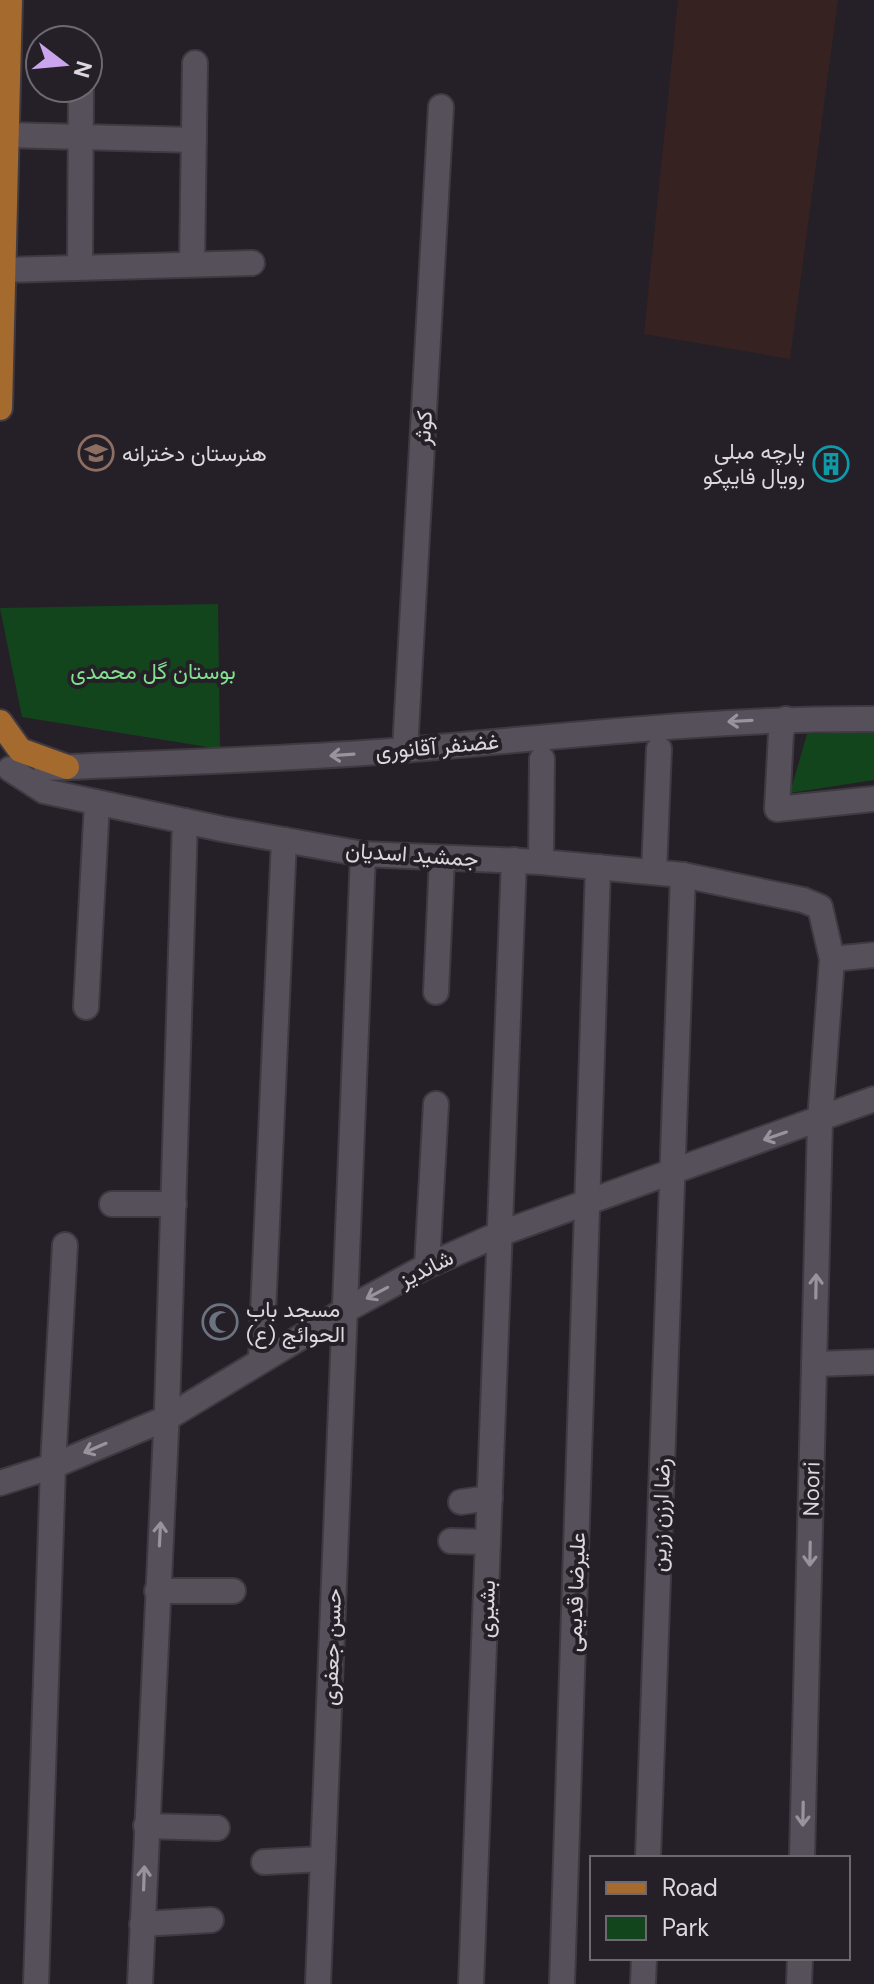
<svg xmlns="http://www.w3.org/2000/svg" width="874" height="1984" font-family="'DM Sans',Vazirmatn,sans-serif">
	<rect width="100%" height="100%" fill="#251f27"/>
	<polygon fill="#362321" points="678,0 838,0 790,359 644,334"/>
	<g fill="#13451d">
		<polygon points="218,604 220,749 22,717 0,608"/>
		<polygon points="874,731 874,780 790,793 807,734"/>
	</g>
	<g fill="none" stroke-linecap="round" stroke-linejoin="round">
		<defs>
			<g id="minor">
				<polyline points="8,135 194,140"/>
				<polyline points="192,264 195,63"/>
				<polyline points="80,267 81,88"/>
				<polyline points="5,270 252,263"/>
				<polyline points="786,719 781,733 777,809 874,799"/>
				<polyline points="405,750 441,107"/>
				<path d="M46 768C165 762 285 760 403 750 560 737 716 718 874 719"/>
				<polyline points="10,769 44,791 222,829 363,854 541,862 683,875 803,900 820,907 832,959 820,1121 802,1858"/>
				<polyline points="541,862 542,759"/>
				<polyline points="654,872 659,749"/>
				<polyline points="832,959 874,955"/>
				<polyline points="436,992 442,859"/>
				<polyline points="86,1007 97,803"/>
				<polyline points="112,1204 174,1204"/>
				<polyline points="427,1266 436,1104"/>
				<polyline points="261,1358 284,840"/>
				<polyline points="814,1364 874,1362"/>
				<polyline points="0,1483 53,1466 167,1418 344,1311 427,1266 499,1234 874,1099"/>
				<polyline points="461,1502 490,1498"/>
				<polyline points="451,1541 488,1542"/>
				<polyline points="157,1591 233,1591"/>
				<polyline points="146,1826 217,1828"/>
				<polyline points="648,1858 683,875"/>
				<polyline points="264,1862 323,1859"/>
				<polyline points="142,1924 211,1920"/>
				<polyline points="36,1984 53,1466 65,1245"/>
				<polyline points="140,1984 167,1410 185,821"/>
				<polyline points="318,1984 363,854"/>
				<polyline points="471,1984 514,860"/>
				<polyline points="562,1984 598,867"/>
				<polyline points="643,1984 644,1958"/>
				<polyline points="799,1984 800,1958"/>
			</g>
			<g id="major">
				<polyline points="0,408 10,0"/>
				<polyline points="0,722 20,750 67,767"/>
			</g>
		</defs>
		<use href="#minor" stroke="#3f3a41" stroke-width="28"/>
		<use href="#major" stroke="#3f3a41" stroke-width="28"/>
		<use href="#minor" stroke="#56505a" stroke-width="24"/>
		<use href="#major" stroke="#a46a2e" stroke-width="24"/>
	</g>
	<defs><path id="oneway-shaft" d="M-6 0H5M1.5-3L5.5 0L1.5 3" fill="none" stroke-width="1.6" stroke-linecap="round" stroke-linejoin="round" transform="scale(2)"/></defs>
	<g stroke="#98949c">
		<use href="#oneway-shaft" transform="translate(740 721) rotate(177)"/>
		<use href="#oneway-shaft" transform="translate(342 755) rotate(176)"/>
		<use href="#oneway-shaft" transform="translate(775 1136) rotate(161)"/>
		<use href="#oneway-shaft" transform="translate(816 1286) rotate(-89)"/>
		<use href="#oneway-shaft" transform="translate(377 1293) rotate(152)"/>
		<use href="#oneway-shaft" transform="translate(95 1448) rotate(157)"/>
		<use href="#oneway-shaft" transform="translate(160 1534) rotate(-87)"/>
		<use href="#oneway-shaft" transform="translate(810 1554) rotate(91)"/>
		<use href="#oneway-shaft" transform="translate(803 1814) rotate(91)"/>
		<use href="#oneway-shaft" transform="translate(144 1878) rotate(-88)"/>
	</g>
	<defs>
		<symbol id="school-ring" viewBox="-11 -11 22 22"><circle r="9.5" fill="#251f27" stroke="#8d6e63" stroke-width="1.5"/><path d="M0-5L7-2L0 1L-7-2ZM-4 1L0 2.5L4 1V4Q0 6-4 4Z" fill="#8d6e63"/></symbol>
		<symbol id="building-ring" viewBox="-11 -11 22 22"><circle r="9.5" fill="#251f27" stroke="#0f9aa8" stroke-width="1.5"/><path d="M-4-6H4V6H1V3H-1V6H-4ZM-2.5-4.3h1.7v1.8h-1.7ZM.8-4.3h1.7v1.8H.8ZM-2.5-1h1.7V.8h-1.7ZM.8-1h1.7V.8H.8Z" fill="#0f9aa8"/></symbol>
		<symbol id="mosque-ring" viewBox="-11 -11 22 22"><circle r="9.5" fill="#251f27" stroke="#6b7280" stroke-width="1.5"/><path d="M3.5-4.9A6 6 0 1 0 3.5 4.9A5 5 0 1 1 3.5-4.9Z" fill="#6b7280"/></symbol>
	</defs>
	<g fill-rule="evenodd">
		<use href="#school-ring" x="76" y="433" width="40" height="40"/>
		<use href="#building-ring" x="811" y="444" width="40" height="40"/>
		<use href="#mosque-ring" x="200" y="1302" width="40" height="40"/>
	</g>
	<g text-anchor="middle" stroke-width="8" stroke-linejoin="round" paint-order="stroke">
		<g font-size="22" fill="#dbd7dd" stroke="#251f27">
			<text transform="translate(423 428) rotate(-87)" y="8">کوثر</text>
			<text transform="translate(437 746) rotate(-5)" y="8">غضنفر آقانوری</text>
			<text transform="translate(412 854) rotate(4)" y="8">جمشید اسدیان</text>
			<text transform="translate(426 1268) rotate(-26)" y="8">شاندیز</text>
			<text transform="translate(811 1489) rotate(-89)" y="8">Noori</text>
			<text transform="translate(660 1515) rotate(-88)" y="8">رضا ارزن زرین</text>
			<text transform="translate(575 1592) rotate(-88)" y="8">علیرضا قدیمی</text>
			<text transform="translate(486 1609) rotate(-88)" y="8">بشیری</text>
			<text transform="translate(331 1647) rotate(-88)" y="8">حسن جعفری</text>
		</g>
		<g font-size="22" fill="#dbd7dd" stroke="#251f27" text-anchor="start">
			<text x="805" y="459" text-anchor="end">پارچه مبلی<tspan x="805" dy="25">رویال فایپکو</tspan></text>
			<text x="122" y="461">هنرستان دخترانه</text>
			<text x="246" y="1317">مسجد باب<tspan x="246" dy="25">الحوائج (ع)</tspan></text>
		</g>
		<g font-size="22" fill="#81e08d" stroke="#251f27">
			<text x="153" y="679">بوستان گل محمدی</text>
		</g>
	</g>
	<rect x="590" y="1856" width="260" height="104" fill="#251f27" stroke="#6e6970" stroke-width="2"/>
	<rect x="606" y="1882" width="40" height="12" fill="#a46a2e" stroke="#6e6970" stroke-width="2"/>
	<text x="662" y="1896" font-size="24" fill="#dbd7dd">Road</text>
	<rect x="606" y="1916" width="40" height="24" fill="#13451d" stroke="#6e6970" stroke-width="2"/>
	<text x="662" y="1936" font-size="24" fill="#dbd7dd">Park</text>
	<g transform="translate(64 64) rotate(106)"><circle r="38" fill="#251f27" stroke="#6e6970" stroke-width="2"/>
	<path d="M0-6L14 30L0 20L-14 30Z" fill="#c9a5ee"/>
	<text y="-12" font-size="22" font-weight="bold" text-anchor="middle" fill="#dbd7dd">N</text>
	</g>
</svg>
